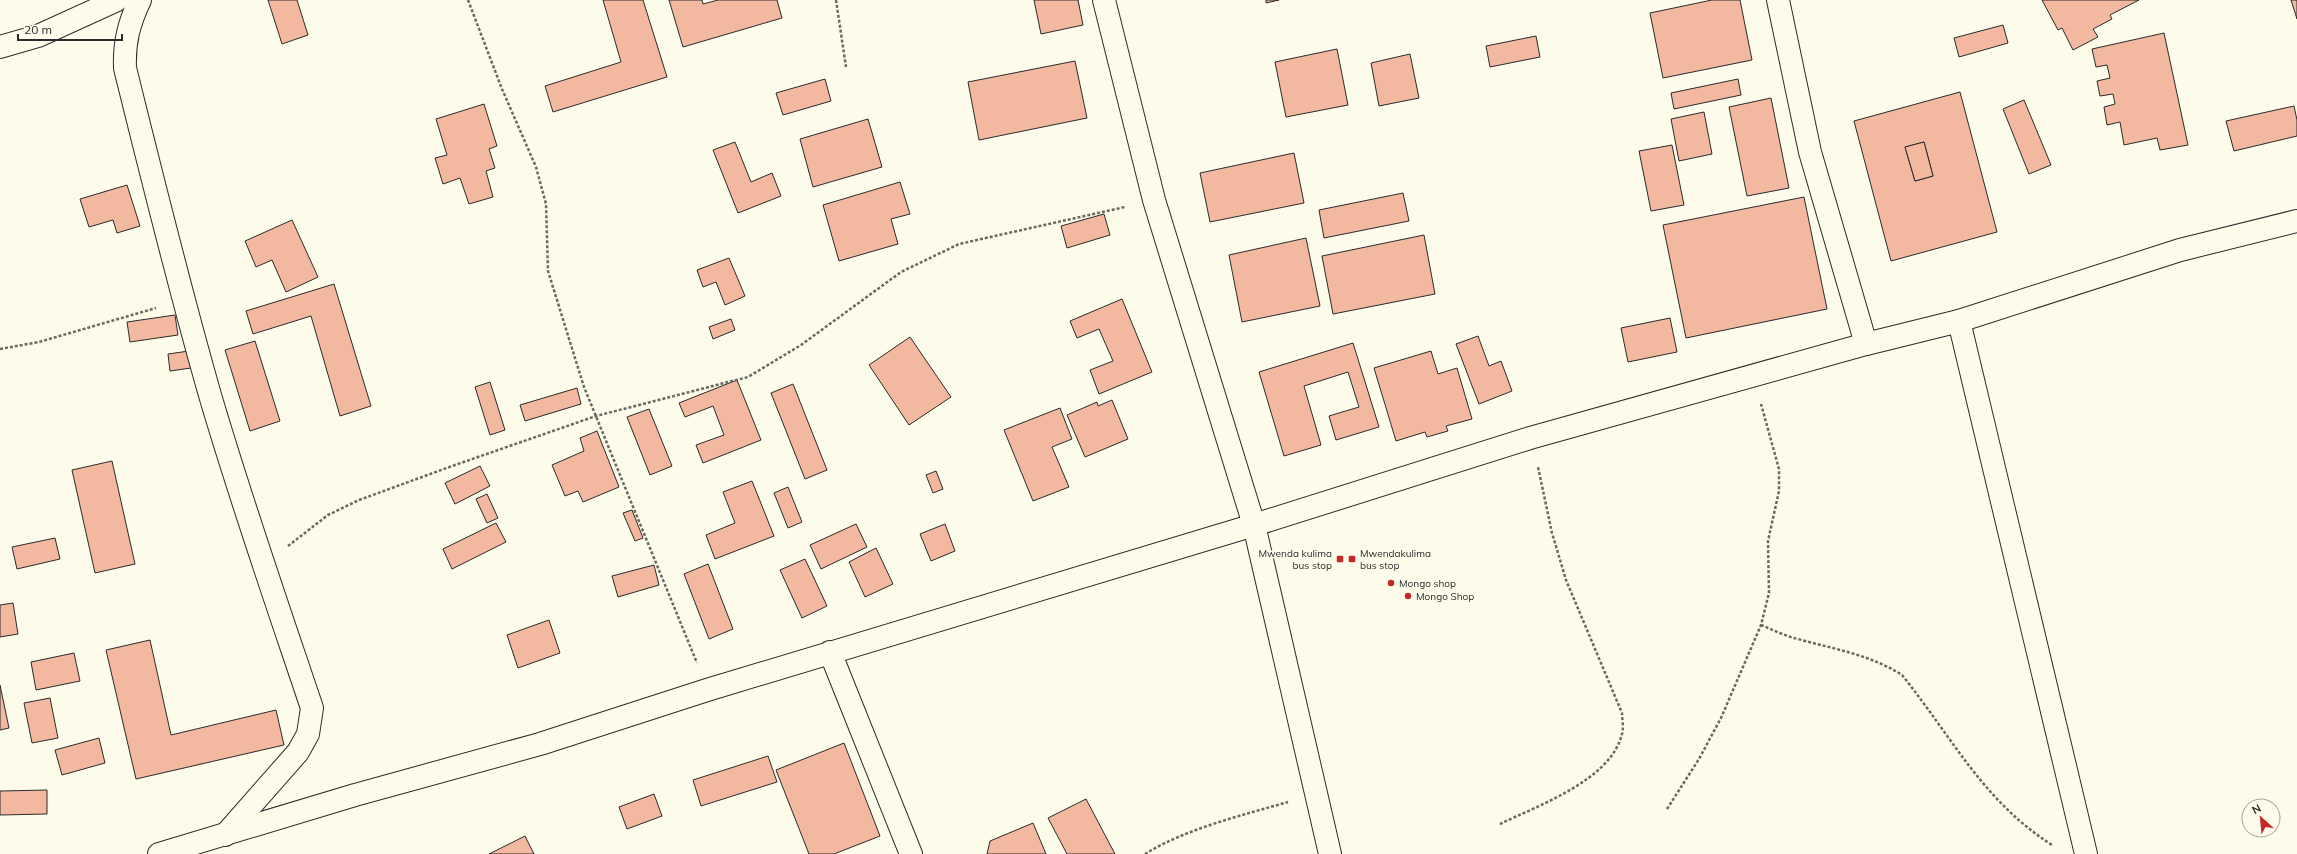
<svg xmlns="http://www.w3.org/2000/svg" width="2297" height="854" font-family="Mulish,sans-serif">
	<rect width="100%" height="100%" fill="#fdfbea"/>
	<g fill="#f2b8a0" stroke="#2b2b2b" fill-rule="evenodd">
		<polygon points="268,0 297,0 308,35 282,44"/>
		<polygon points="603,0 643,0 667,77 553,112 545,86 621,62"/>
		<polygon points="669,0 702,0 703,4 718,0 777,0 782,18 683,47"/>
		<polygon points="1034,0 1078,0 1083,25 1041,34"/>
		<polygon points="1266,0 1279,0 1266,3"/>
		<polygon points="1712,0 1740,0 1752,60 1663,78 1650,13"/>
		<polygon points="2042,0 2139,0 2110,15 2112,19 2093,29 2098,37 2073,50 2062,28 2058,30"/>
		<polygon points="2291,0 2297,0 2297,19"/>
		<polygon points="2003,25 2008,43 1959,57 1954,38"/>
		<polygon points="2164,33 2188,145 2160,150 2157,138 2124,145 2120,122 2107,125 2104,107 2115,104 2113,94 2100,96 2097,81 2110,78 2107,65 2096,67 2092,49"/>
		<polygon points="1536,36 1540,57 1490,67 1486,46"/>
		<polygon points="1337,49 1348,105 1286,117 1275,62"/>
		<polygon points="1410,54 1419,98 1379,106 1371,63"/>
		<polygon points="1075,61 1087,118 979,140 968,82"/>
		<polygon points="825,79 831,101 783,115 776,93"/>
		<polygon points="1738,79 1741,95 1674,109 1671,93"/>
		<path d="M1960 92 1997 232 1891 261 1854 121ZM1924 142 1933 176 1915 181 1905 147Z"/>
		<polygon points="1771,98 1789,188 1747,196 1729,107"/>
		<polygon points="2024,100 2051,165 2029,174 2003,109"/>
		<polygon points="484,104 497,146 489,149 495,168 486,171 493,197 469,204 460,178 443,184 435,158 447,155 436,119"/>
		<polygon points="2294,106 2297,120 2297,136 2234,151 2226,121"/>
		<polygon points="1704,112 1712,154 1679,161 1671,119"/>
		<polygon points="868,119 882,167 813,187 800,139"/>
		<polygon points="735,142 751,182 772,173 781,196 738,213 713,150"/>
		<polygon points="1924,142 1933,176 1915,181 1905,147"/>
		<polygon points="1672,145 1684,205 1651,211 1639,151"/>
		<polygon points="1294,153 1304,203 1210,222 1200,173"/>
		<polygon points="900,182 910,214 891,219 898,244 839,261 823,205"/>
		<polygon points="127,185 140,226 117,233 113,220 89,227 80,199"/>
		<polygon points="1403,193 1409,221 1324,238 1319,210"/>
		<polygon points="1804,197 1827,309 1686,338 1663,225"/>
		<polygon points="1104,214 1110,235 1067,248 1061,226"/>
		<polygon points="292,220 318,277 286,292 272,260 256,267 245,241"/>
		<polygon points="1424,235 1435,294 1333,314 1322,256"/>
		<polygon points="1306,238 1320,306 1242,322 1229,255"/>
		<polygon points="729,258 745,296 725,305 716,282 703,287 697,270"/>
		<polygon points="334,284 371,406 340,416 311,316 253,334 246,311"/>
		<polygon points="1122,299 1152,372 1099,394 1090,370 1113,361 1099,329 1077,338 1070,321"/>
		<polygon points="175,315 178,335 130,342 127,322"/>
		<polygon points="1670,318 1677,352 1628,362 1621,328"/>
		<polygon points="731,319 735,330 713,339 709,327"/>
		<polygon points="1478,336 1489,366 1501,361 1512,391 1479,404 1456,344"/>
		<polygon points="910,337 951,397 909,425 869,365"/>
		<polygon points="255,341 280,421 250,431 225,350"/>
		<polygon points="1353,343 1379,427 1336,440 1329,416 1359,407 1348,372 1304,386 1321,445 1284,456 1259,372"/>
		<polygon points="189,351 191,368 170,371 168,354"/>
		<polygon points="1431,351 1438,374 1457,368 1472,419 1446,426 1448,431 1427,437 1425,432 1396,441 1374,368"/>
		<polygon points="737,380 761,440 703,463 696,445 724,435 713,406 685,417 679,403"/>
		<polygon points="490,382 505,430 490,435 475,387"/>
		<polygon points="793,384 827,470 805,479 771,393"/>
		<polygon points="577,388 581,404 525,421 520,405"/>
		<polygon points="1112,400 1128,439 1085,457 1067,415 1097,402 1098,406"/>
		<polygon points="1060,408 1072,439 1052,447 1069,487 1033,501 1004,430"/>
		<polygon points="649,409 672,466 650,475 627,417"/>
		<polygon points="597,431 619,487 583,502 578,491 565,496 552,465 584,451 580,438"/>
		<polygon points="112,461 135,564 95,573 72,470"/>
		<polygon points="480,466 490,486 455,504 445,483"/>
		<polygon points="936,471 943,489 933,493 926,475"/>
		<polygon points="752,481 774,536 715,559 706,535 735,523 723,492"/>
		<polygon points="788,487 802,522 788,528 774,493"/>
		<polygon points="487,494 498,518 487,523 476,499"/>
		<polygon points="632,510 643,538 635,541 623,513"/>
		<polygon points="496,523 506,542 452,569 443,549"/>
		<polygon points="856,524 867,547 821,569 810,545"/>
		<polygon points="945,524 955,551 931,561 920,534"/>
		<polygon points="55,538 60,559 17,569 12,547"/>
		<polygon points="876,548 893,584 865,597 849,562"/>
		<polygon points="805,559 827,606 802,618 780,570"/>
		<polygon points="708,564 733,629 709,639 684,574"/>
		<polygon points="654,565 659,585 618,597 612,576"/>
		<polygon points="13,603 18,634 0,637 0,605"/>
		<polygon points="549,620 560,653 518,668 507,635"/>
		<polygon points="150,640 171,735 276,710 284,745 136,779 106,650"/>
		<polygon points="74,653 80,681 36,690 31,662"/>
		<polygon points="0,685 9,728 0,730"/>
		<polygon points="50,698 58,738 32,743 24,703"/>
		<polygon points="99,738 105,763 62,775 55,750"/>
		<polygon points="844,743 880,836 834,854 809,854 776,770"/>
		<polygon points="768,756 777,782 701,806 693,780"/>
		<polygon points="47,790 47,814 0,815 0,791"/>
		<polygon points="654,794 662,816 627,829 619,807"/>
		<polygon points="1086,799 1115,854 1067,854 1048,818"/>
		<polygon points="1033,823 1046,854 987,854 990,841"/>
		<polygon points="525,836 534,854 489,854"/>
	</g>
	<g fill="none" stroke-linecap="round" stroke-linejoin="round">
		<defs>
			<g id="minor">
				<path d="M140 0C129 23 124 42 125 68 152 177 179 287 210 395 241 501 277 604 312 708L308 734 298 752 225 835"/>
				<polyline points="1104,0 1154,200 1254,525 1330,854"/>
				<polyline points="1778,0 1810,152 1866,344"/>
				<polyline points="0,47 38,36 117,0"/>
				<polyline points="1959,321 2086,854"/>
				<polyline points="830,652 911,854"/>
				<polyline points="159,854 355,795 540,744 707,690 1254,525 1530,438 1866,344 1959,321 2180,250 2297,221"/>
			</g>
		</defs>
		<use href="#minor" stroke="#2b2b2b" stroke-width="24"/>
		<g stroke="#6a6964" stroke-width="2.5" stroke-dasharray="3 2" stroke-linecap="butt">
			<polyline points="468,0 502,89 536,167 546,204 548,271 584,387 697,663"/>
			<polyline points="836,0 846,67"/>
			<polyline points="0,349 39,342 156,308"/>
			<polyline points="288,546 328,515 359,500 455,465 596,416 748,377 801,345 901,272 959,244 1125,207"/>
			<path d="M1761 625C1773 630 1785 636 1798 639 1834 649 1871 655 1902 675 1952 737 1983 801 2052 845"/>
			<polyline points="1667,809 1699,759 1721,718 1761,625 1769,593 1768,541 1779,491 1779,469 1761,404"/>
			<path d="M1500 824C1539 805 1611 780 1622 734 1624 728 1622 719 1622 713L1566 580 1552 533 1538 467"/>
			<path d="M1145 854C1185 829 1243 815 1288 802"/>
		</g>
		<use href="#minor" stroke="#fdfbea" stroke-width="22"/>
	</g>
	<g fill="#c62828" stroke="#fdfbea" stroke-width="1.5">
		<rect x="1336" y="555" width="8" height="8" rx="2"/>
		<rect x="1348" y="555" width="8" height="8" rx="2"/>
		<circle cx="1391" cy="583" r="4"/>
		<circle cx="1408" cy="596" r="4"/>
	</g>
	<g text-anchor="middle" stroke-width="3" stroke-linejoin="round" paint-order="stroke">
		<g font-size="10" fill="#2b2b2b" stroke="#fdfbea" text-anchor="start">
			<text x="1332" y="557" text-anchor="end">Mwenda kulima<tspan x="1332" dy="12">bus stop</tspan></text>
			<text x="1360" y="557">Mwendakulima<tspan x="1360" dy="12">bus stop</tspan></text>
			<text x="1399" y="587">Mongo shop</text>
			<text x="1416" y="600">Mongo Shop</text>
		</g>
	</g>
	<g transform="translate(2261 818) rotate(333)"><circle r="19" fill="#fdfbea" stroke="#a9a89e"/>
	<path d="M0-3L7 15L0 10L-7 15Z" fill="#c62828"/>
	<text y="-6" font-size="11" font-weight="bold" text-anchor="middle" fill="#2b2b2b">N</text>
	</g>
	<path d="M18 34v6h104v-6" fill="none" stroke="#2b2b2b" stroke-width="2"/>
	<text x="24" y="34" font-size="12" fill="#2b2b2b" stroke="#fdfbea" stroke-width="3" paint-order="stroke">20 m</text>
</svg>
